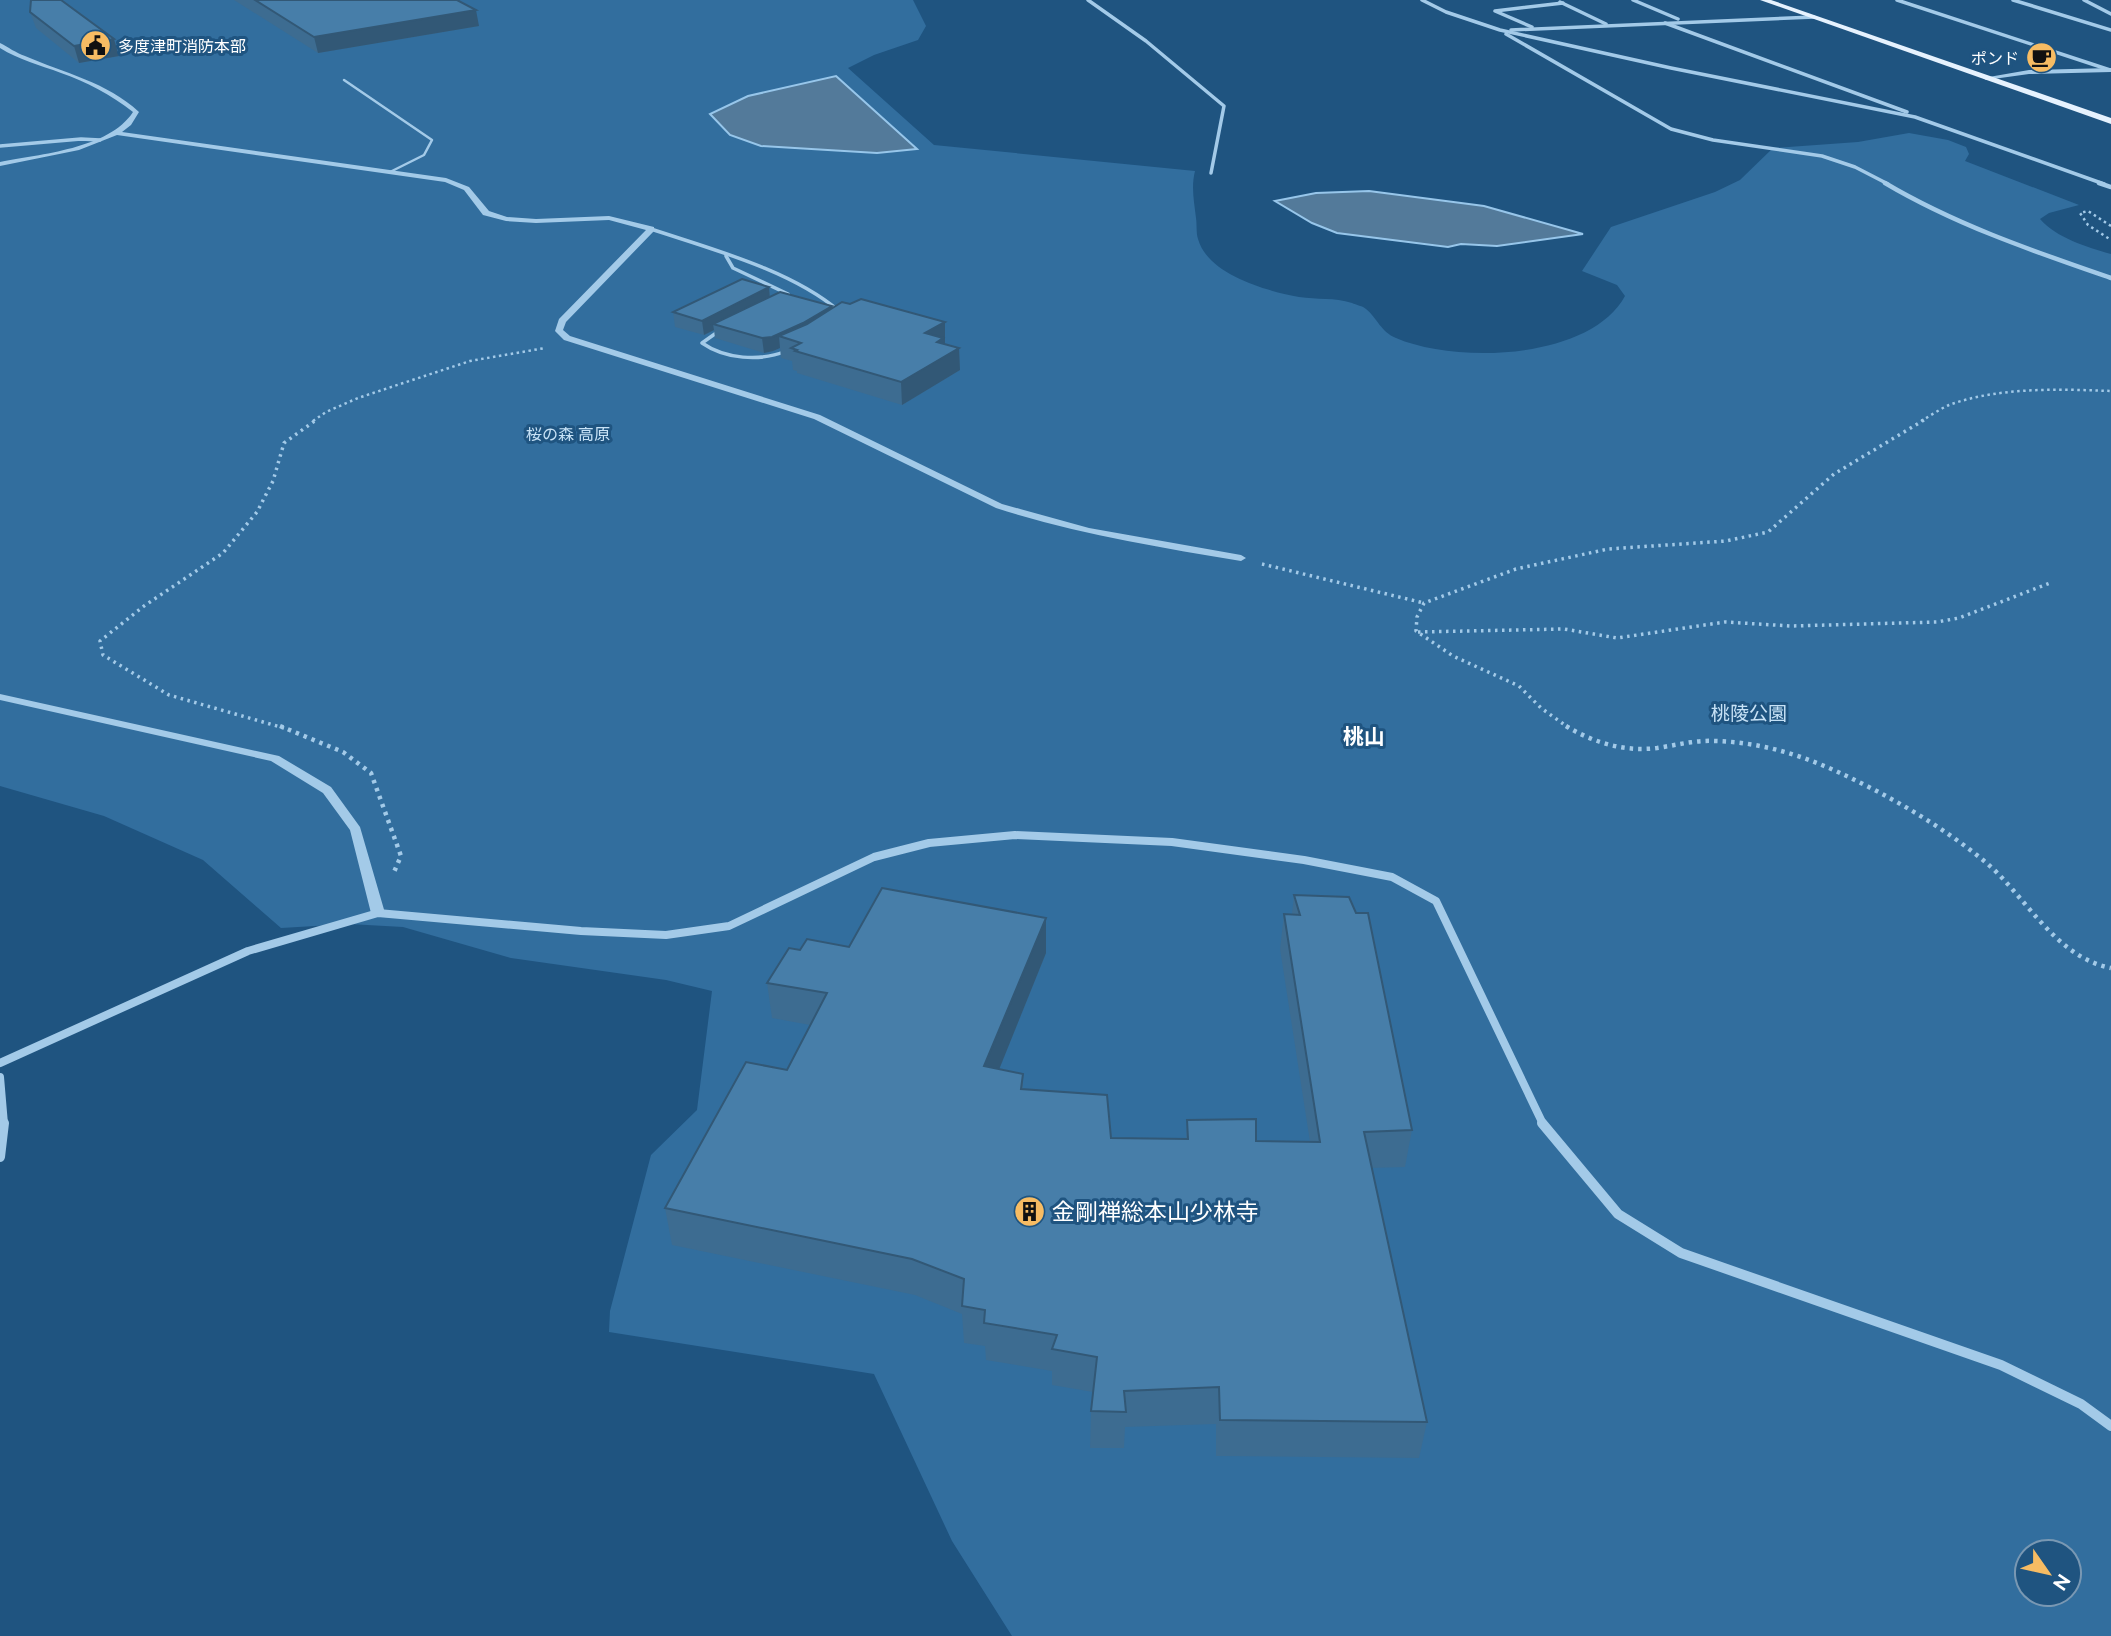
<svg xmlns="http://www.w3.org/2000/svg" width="2111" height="1636" font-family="Raleway,'Noto Sans JP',sans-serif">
	<rect width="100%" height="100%" fill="#1f5480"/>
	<path fill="#326e9e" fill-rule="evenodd" d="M0 0H913L926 26 918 40 874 55 848 68 934 145 1195 171C1191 187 1194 201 1196 218 1197 224 1196 233 1198 239 1208 275 1267 291 1299 297 1317 300 1334 297 1352 303 1356 305 1363 306 1366 309 1377 318 1381 332 1396 338 1456 364 1590 360 1625 296L1617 285 1582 271 1611 227 1715 192 1740 180 1773 148 1858 142 1909 133 1948 140 1966 147 1969 154 1965 161 2079 205 2049 213 2040 219C2057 238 2086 247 2111 254V1636H1012L952 1541 874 1374 609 1332 610 1311 651 1155 697 1110 712 991 666 980 511 958 403 927 349 924 281 928 203 860 104 816 0 786ZM2027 1552H2069V1594H2027Z"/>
	<g fill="#537a9a" stroke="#97c6ea" stroke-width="2">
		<polygon points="836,76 917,149 877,153 761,146 730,135 710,114 748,96"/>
		<polygon points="1369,191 1484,206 1583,234 1497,246 1461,244 1448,247 1337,233 1312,223 1275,201 1316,193"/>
	</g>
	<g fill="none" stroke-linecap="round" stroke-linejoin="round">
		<g stroke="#a3cae8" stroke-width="2.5" stroke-dasharray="2.5 3.5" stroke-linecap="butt">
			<polyline points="2111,226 2088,211 2080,213 2088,225 2111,240"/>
			<polyline points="313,421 326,412 358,398 470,361 545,348"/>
			<path d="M1921 421C1930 416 1940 409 1949 405 1998 387 2059 389 2111 391"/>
		</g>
		<g stroke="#a3cae8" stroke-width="3.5" stroke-dasharray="2.5 4.5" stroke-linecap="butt">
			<polyline points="1262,564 1424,603"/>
			<polyline points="1418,632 1564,629 1617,638 1725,622 1791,626 1937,622 1959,618 2050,583"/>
			<polyline points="284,728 169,695 103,655 100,641 144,606 223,553 257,512 273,481 284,443 316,420"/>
			<polyline points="1569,728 1541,708 1519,686 1453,656 1416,631 1417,617 1424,603 1516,569 1608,549 1726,541 1768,532 1834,474 1924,420"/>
		</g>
		<g stroke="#a3cae8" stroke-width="4.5" stroke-dasharray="3.5 5" stroke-linecap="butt">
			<polyline points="280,726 343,752 371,773 401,856 394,872"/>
			<path d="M1566 726C1594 743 1625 752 1657 748 1677 745 1695 740 1715 741 1758 742 1799 754 1838 772 1888 795 1940 825 1983 860 2025 894 2054 957 2111 968"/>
		</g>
		<polyline stroke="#a3cae8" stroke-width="2.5" points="344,80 432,140 424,155 390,172"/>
		<g stroke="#a3cae8" stroke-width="3.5">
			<path d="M651 229C711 249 791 270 839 311"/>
			<polyline points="726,256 733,268 788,294 784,298"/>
			<path d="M719 331 702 343C725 359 760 362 786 351"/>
		</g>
		<g stroke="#a3cae8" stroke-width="3.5">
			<polyline points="1088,0 1146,41 1224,106 1211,173"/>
			<polyline points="1422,0 1446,12 1500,30 1671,68 1915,117 2104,184"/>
			<polyline points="1633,0 1678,19"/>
			<polyline points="1897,0 2110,70"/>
			<polyline points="2013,0 2111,30"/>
			<polyline points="2084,0 2111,14"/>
			<polyline points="1560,2 1606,24"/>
			<polyline points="1665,23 1907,112"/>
			<polyline points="1532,27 1495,11 1563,3"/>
			<polyline points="1511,30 1814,17"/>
			<polyline points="1506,34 1671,129 1713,140 1822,156 1855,167 1888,184"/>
			<polyline points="0,146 81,139 100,140"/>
		</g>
		<g stroke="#a3cae8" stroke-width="4.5">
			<path d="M1885 183C1956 225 2033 251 2111 278"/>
			<polyline points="2099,183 2111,187"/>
		</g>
		<g stroke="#a3cae8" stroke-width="8">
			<polyline points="0,1063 248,951 378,913 581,931 666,935 729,926 874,857 929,843 1015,835 1172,842 1304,860 1392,877 1436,901 1543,1124"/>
			<polyline points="0,1077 4,1124"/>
		</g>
		<g stroke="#a3cae8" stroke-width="10">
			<polyline points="1542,1123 1618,1214 1681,1253 2001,1365 2081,1404 2111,1426"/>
			<polyline points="0,1157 4,1123"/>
		</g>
		<g fill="#a3cae8" fill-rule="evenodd">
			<path d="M0 43C8 47 16 53 25 56 64 73 107 82 139 112L131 125 122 132 446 178 469 187 489 211 507 217 536 219 609 216 654 227V231L566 322 563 330 570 336 820 415 1002 504 1089 528 1241 555 1246 558 1241 561C1158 547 1076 534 996 508L814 419 564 340 555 331 559 319 646 230 609 220 536 223 506 221 483 215 464 190 445 182 117 135 79 150 0 166V162C40 154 109 149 133 112 111 95 87 82 61 73 40 65 19 60 0 48Z"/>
			<polygon points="2111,68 2111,72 2029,74 1986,80 1983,78 2029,70"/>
			<polygon points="0,694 279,756 331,787 360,827 385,913 378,917 371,913 350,830 323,793 271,761 0,700"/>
		</g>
		<polygon fill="#e6f2fe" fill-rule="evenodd" points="1760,0 1771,0 2111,118 2111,124"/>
	</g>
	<g fill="#3d6c91">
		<polygon points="234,0 457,0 479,26 318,53"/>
		<polygon points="30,12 119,56 79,63 36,28"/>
		<polygon points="769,287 770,296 832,308 850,304 945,322 945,344 959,348 960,370 902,405 797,373 797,371 793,370 792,361 781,358 780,348 773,351 764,353 715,338 714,330 704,335 675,327 673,312"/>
		<polygon points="1294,895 1412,1130 1405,1167 1371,1168 1427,1422 1419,1458 1216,1456 1216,1424 1125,1427 1124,1448 1090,1448 1091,1411 1093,1392 1052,1385 1052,1371 986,1360 985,1346 964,1343 962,1314 915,1295 672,1245 665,1208 787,1070 810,1025 772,1018 767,983 800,950 849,947 1046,918 1046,953 999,1069 1023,1074 1023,1089 1111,1138 1186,1139 1187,1120 1256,1141 1310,1142 1280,949 1284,914 1292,914"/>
	</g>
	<g fill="#325876">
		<polygon points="476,10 479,26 318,53 314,37"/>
		<polygon points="114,39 119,56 79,63 74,46"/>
		<polygon points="769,287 770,301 713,324 714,330 704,335 702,321"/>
		<polygon points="832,306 833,320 779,336 780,348 773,351 764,353 762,338"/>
		<polygon points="945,322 945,343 944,344 959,348 960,370 902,405 901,382 925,333"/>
		<polygon points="1046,918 1046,953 986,1102 984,1066"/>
	</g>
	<g fill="#477ea9" stroke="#325876" stroke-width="2">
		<polygon points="31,0 61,0 114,39 74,46 30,12"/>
		<polygon points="255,0 457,0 476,10 314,37"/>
		<polygon points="742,279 769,287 702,321 673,312"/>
		<polygon points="780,292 832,306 803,323 772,337 762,338 713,324"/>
		<polygon points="861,299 945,322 925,333 943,338 937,342 959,348 901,382 795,351 797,350 791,348 801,343 779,336 807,324 842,302 850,304"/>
		<polygon points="882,888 1046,918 984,1066 1023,1074 1021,1089 1107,1095 1111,1138 1188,1139 1187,1120 1256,1119 1256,1141 1320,1142 1284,914 1300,915 1294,895 1349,897 1356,913 1368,913 1412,1130 1364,1132 1427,1422 1220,1420 1219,1387 1124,1391 1126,1412 1091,1411 1097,1357 1052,1349 1057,1335 984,1323 985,1310 962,1306 964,1279 912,1259 665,1208 746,1062 787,1070 827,993 767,983 789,948 800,950 807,939 849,947"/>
	</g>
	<defs>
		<symbol id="civic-disc" viewBox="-11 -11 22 22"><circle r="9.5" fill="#f7bc63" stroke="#1f5480"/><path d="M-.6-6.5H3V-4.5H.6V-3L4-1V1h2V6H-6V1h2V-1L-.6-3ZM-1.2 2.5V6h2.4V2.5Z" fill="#111"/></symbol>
		<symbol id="cafe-disc" viewBox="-11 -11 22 22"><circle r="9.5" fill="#f7bc63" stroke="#1f5480"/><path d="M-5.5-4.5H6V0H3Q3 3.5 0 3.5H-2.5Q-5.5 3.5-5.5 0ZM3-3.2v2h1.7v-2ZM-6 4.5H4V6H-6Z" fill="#111"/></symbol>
		<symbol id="building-disc" viewBox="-11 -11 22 22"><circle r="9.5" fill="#f7bc63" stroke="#1f5480"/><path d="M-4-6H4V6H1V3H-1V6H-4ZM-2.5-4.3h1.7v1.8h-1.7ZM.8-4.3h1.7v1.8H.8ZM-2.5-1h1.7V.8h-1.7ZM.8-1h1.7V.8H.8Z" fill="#111"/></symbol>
	</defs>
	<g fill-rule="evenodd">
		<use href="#civic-disc" x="78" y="28" width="35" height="35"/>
		<use href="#cafe-disc" x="2024" y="40" width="35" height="35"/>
		<use href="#building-disc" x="1012" y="1194" width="35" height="35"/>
	</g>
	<g text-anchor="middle" stroke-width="6" stroke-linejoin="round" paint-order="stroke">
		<g font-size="16" fill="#fff" stroke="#1f5480" text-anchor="start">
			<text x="118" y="52">多度津町消防本部</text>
			<text x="2019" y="64" text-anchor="end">ポンド</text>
		</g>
		<g font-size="16" fill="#c7e2f6" stroke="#1f5480">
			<text x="568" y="440">桜の森 高原</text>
		</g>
		<g font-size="19" fill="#c7e2f6" stroke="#1f5480">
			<text x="1749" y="720">桃陵公園</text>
		</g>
		<g font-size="21" font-weight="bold" fill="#fff" stroke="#1f5480">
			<text x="1364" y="744">桃山</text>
		</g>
		<g font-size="23" fill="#fff" stroke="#1f5480" text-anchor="start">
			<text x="1052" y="1220">金剛禅総本山少林寺</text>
		</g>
	</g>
	<g transform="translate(2048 1573) rotate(124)"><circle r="33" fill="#1f5480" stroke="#7998b3" stroke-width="2"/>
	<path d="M0-5L12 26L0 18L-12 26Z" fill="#f7bc63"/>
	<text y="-10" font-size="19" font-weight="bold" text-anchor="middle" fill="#ffffff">N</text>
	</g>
</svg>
